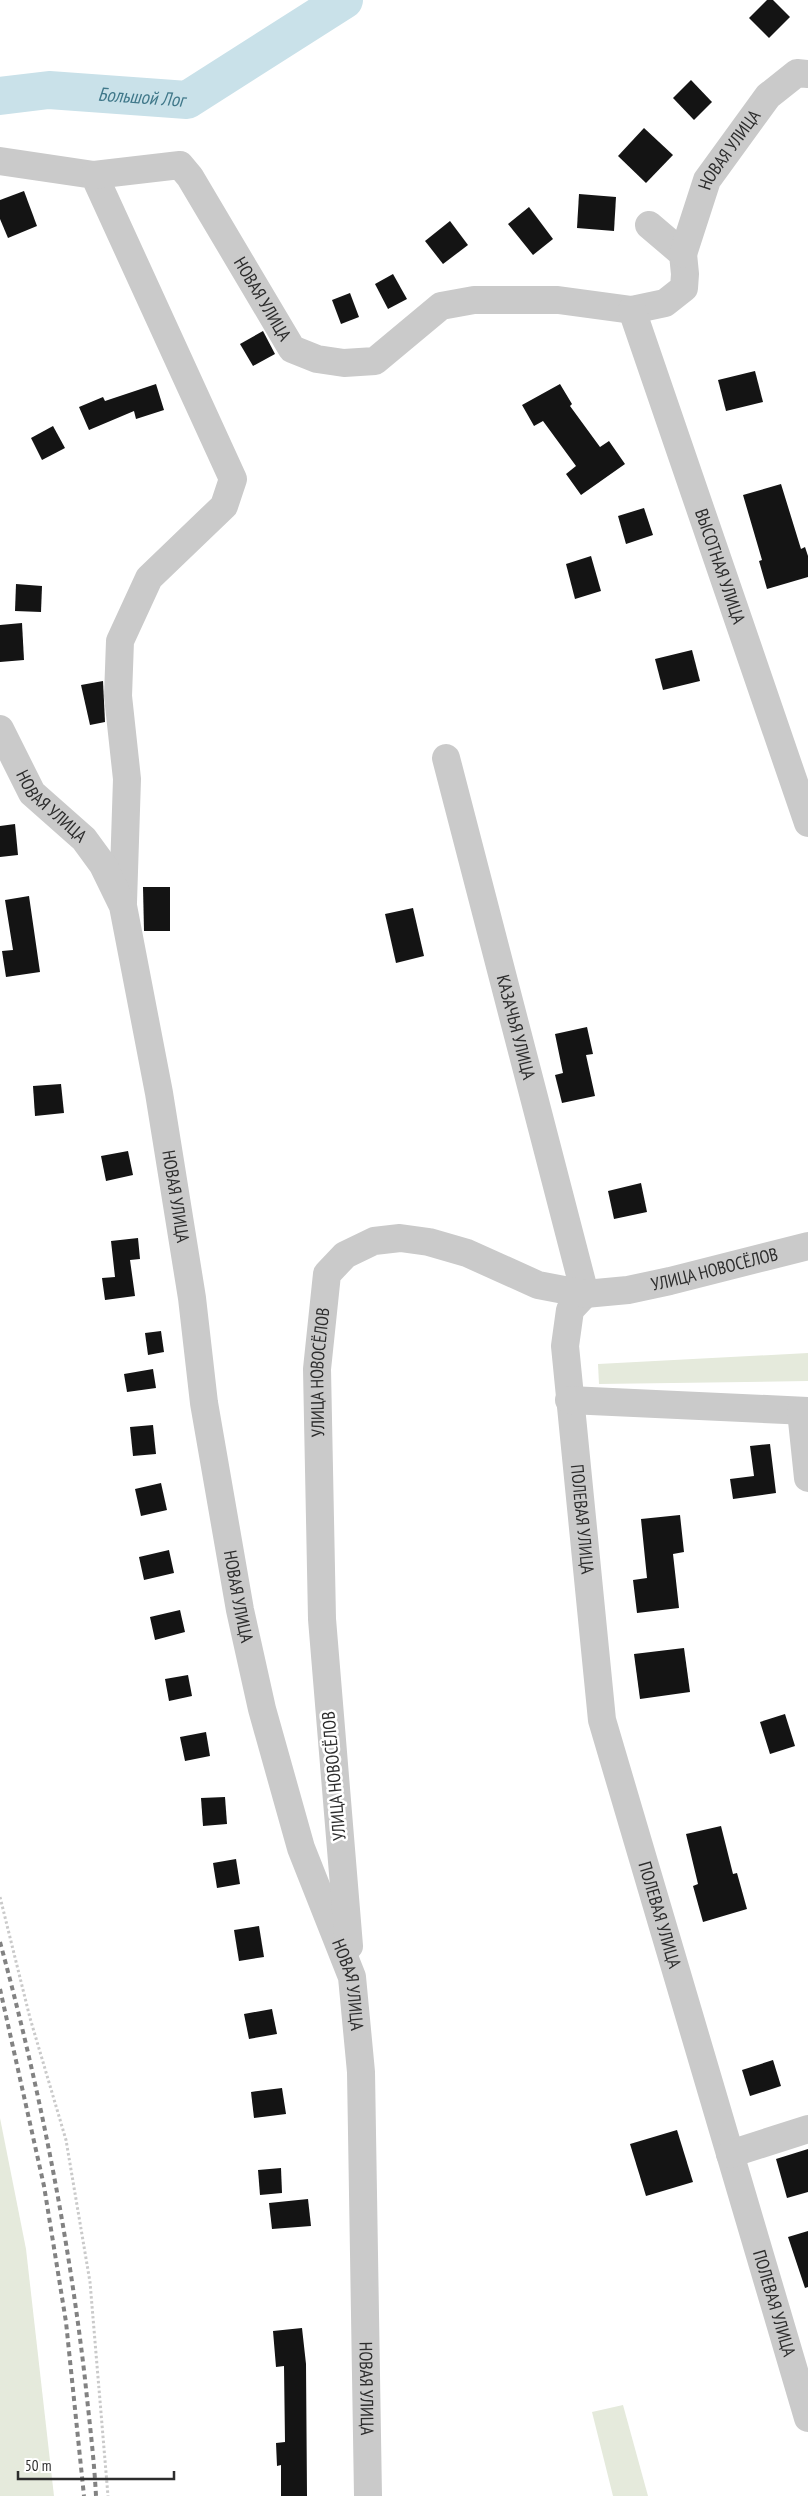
<svg xmlns="http://www.w3.org/2000/svg" width="808" height="2496" font-family="'PT Sans Narrow',sans-serif">
	<rect width="100%" height="100%" fill="#fff"/>
	<g fill="#e5eadc">
		<polygon points="808,1353 808,1381 599,1384 598,1364"/>
		<polygon points="0,2118 26,2249 54,2496 0,2496"/>
		<polygon points="623,2405 648,2496 613,2496 592,2412"/>
	</g>
	<g fill="none" stroke-linecap="round" stroke-linejoin="round">
		<path stroke="#c9e1e9" stroke-width="38" id="s1" d="M0 96 49 90 187 100 344 0"/>
	</g>
	<g fill="#141414">
		<polygon points="767,0 773,0 790,17 769,38 749,18"/>
		<polygon points="691,80 712,102 694,120 673,98"/>
		<polygon points="644,128 673,155 646,183 618,156"/>
		<polygon points="24,191 37,226 8,238 0,219 0,200"/>
		<polygon points="579,194 616,197 614,231 577,228"/>
		<polygon points="529,207 553,239 533,255 508,224"/>
		<polygon points="450,221 468,245 443,264 425,241"/>
		<polygon points="393,274 407,299 388,309 375,284"/>
		<polygon points="350,293 359,317 341,324 332,300"/>
		<polygon points="263,331 275,354 253,366 240,344"/>
		<polygon points="755,371 763,402 726,411 718,380"/>
		<polygon points="156,384 164,410 136,419 134,411 89,430 79,407 103,397 105,401"/>
		<polygon points="560,384 572,404 570,406 600,447 609,441 625,464 581,495 566,474 576,466 543,421 534,426 522,405"/>
		<polygon points="53,426 65,448 42,460 31,438"/>
		<polygon points="781,484 801,549 805,547 808,556 808,577 767,589 759,561 762,560 743,495"/>
		<polygon points="644,508 653,535 626,544 618,516"/>
		<polygon points="591,556 601,591 575,599 566,564"/>
		<polygon points="16,584 42,586 41,612 15,611"/>
		<polygon points="22,623 24,660 0,662 0,625"/>
		<polygon points="692,650 700,681 663,690 655,659"/>
		<polygon points="103,681 105,722 90,725 81,685"/>
		<polygon points="15,824 18,855 0,857 0,826"/>
		<polygon points="143,887 170,887 170,931 144,931"/>
		<polygon points="29,896 40,972 6,977 2,951 13,950 5,900"/>
		<polygon points="413,908 424,956 396,963 385,914"/>
		<polygon points="587,1027 593,1054 586,1055 595,1096 562,1103 555,1075 563,1073 555,1034"/>
		<polygon points="61,1084 64,1113 35,1116 33,1086"/>
		<polygon points="128,1151 133,1175 106,1181 101,1156"/>
		<polygon points="641,1183 647,1212 614,1219 608,1191"/>
		<polygon points="138,1238 140,1259 130,1260 135,1296 105,1300 102,1278 115,1277 111,1241"/>
		<polygon points="161,1331 164,1352 148,1355 145,1333"/>
		<polygon points="153,1369 156,1388 127,1392 124,1374"/>
		<polygon points="153,1425 156,1454 133,1456 130,1427"/>
		<polygon points="770,1444 776,1493 733,1499 730,1479 754,1476 750,1446"/>
		<polygon points="161,1483 167,1510 141,1516 135,1489"/>
		<polygon points="680,1515 684,1552 673,1554 679,1608 637,1613 633,1580 647,1578 641,1519"/>
		<polygon points="169,1550 174,1573 144,1580 139,1557"/>
		<polygon points="180,1610 185,1632 155,1640 150,1617"/>
		<polygon points="684,1648 690,1692 640,1699 634,1654"/>
		<polygon points="188,1675 192,1696 169,1701 165,1679"/>
		<polygon points="785,1714 795,1746 770,1754 760,1722"/>
		<polygon points="206,1732 210,1756 185,1761 180,1737"/>
		<polygon points="225,1797 227,1824 203,1826 201,1798"/>
		<polygon points="721,1826 733,1874 737,1873 747,1909 703,1922 693,1886 698,1884 686,1834"/>
		<polygon points="236,1859 240,1884 217,1888 213,1863"/>
		<polygon points="259,1926 264,1957 239,1961 234,1930"/>
		<polygon points="272,2009 277,2034 249,2039 244,2014"/>
		<polygon points="773,2060 781,2086 750,2096 742,2070"/>
		<polygon points="282,2088 286,2114 254,2118 251,2092"/>
		<polygon points="677,2130 693,2182 646,2196 630,2144"/>
		<polygon points="808,2149 808,2192 787,2198 776,2159"/>
		<polygon points="281,2168 282,2193 260,2195 258,2170"/>
		<polygon points="308,2199 311,2226 272,2229 269,2203"/>
		<polygon points="808,2231 808,2287 805,2288 788,2237"/>
		<polygon points="302,2328 306,2364 307,2496 281,2496 281,2465 277,2466 276,2443 285,2442 284,2366 276,2367 273,2331"/>
	</g>
	<g fill="none" stroke-linecap="round" stroke-linejoin="round">
		<polyline stroke="#cacaca" stroke-width="3" stroke-dasharray="2.5 2.5" stroke-linecap="butt" points="0,1897 30,2018 66,2140 90,2282 108,2496"/>
		<g stroke="#cacaca" stroke-width="28">
			<polyline points="0,161 94,175 233,479 224,506 149,578 120,641 118,696 127,779 123,902"/>
			<path id="s2" d="M94 175 180 165 190 177 292 349 317 359 344 363 375 361 441 306 474 300H558L632 310 665 303 684 288 685 274 683 254 649 225"/>
			<path id="s3" d="M683 254 707 180 768 96 797 73 808 74"/>
			<path id="s4" d="M632 310 808 823"/>
			<path id="s5" d="M0 729 32 793 84 839 103 865 123 906 159 1093 192 1298 204 1403 240 1610 262 1709 301 1848 352 1977 361 2072 368 2496"/>
			<path id="s6" d="M446 758 585 1294 570 1310 565 1346 602 1720 808 2418"/>
			<polyline points="569,1400 808,1411"/>
			<polyline points="801,1411 808,1478"/>
			<path id="s7" d="M349 1946 322 1619 317 1369 327 1274 345 1255 374 1241 400 1238 429 1242 467 1253 538 1285 585 1294 628 1290 670 1281 808 1246"/>
			<polyline points="730,2154 808,2129"/>
		</g>
		<g stroke="#828282" stroke-width="4" stroke-dasharray="5 4" stroke-linecap="butt">
			<path d="M0 1942C39 2085 68 2232 85 2379 89 2418 94 2457 96 2496"/>
			<polyline points="0,1989 44,2186 66,2322 84,2496"/>
		</g>
	</g>
	<g text-anchor="middle" stroke-width="5" stroke-linejoin="round" paint-order="stroke">
		<g font-size="18" fill="#2d2d2d" stroke="#fff">
			<text dy="6" stroke="none"><textPath href="#s3" startOffset="115">НОВАЯ УЛИЦА</textPath></text>
			<text dy="6" stroke="none"><textPath href="#s2" startOffset="244">НОВАЯ УЛИЦА</textPath></text>
			<text dy="6" stroke="none"><textPath href="#s4" startOffset="271">ВЫСОТНАЯ УЛИЦА</textPath></text>
			<text dy="6" stroke="none"><textPath href="#s5" startOffset="94">НОВАЯ УЛИЦА</textPath></text>
			<text dy="6" stroke="none"><textPath href="#s6" startOffset="278">КАЗАЧЬЯ УЛИЦА</textPath></text>
			<text dy="6" stroke="none"><textPath href="#s5" startOffset="514">НОВАЯ УЛИЦА</textPath></text>
			<text dy="6" stroke="none"><textPath href="#s7" startOffset="1085">УЛИЦА НОВОСЁЛОВ</textPath></text>
			<text dy="6" stroke="none"><textPath href="#s7" startOffset="575">УЛИЦА НОВОСЁЛОВ</textPath></text>
			<text dy="6" stroke="none"><textPath href="#s6" startOffset="786">ПОЛЕВАЯ УЛИЦА</textPath></text>
			<text dy="6" stroke="none"><textPath href="#s5" startOffset="919">НОВАЯ УЛИЦА</textPath></text>
			<text transform="translate(334 1776) rotate(-95)" y="6">УЛИЦА НОВОСЁЛОВ</text>
			<text dy="6" stroke="none"><textPath href="#s6" startOffset="1191">ПОЛЕВАЯ УЛИЦА</textPath></text>
			<text dy="6" stroke="none"><textPath href="#s5" startOffset="1324">НОВАЯ УЛИЦА</textPath></text>
			<text dy="6" stroke="none"><textPath href="#s6" startOffset="1596">ПОЛЕВАЯ УЛИЦА</textPath></text>
			<text dy="6" stroke="none"><textPath href="#s5" startOffset="1729">НОВАЯ УЛИЦА</textPath></text>
		</g>
		<g font-size="19" font-style="italic" fill="#40788a" stroke="#fff">
			<text dy="7" stroke="none"><textPath href="#s1" startOffset="142">Большой Лог</textPath></text>
		</g>
	</g>
	<path d="M18 2471v8h156v-8" fill="none" stroke="#2d2d2d" stroke-width="2.5"/>
	<text x="25" y="2471" font-size="15" fill="#2d2d2d" stroke="#ffffff" stroke-width="4" paint-order="stroke">50 m</text>
</svg>
